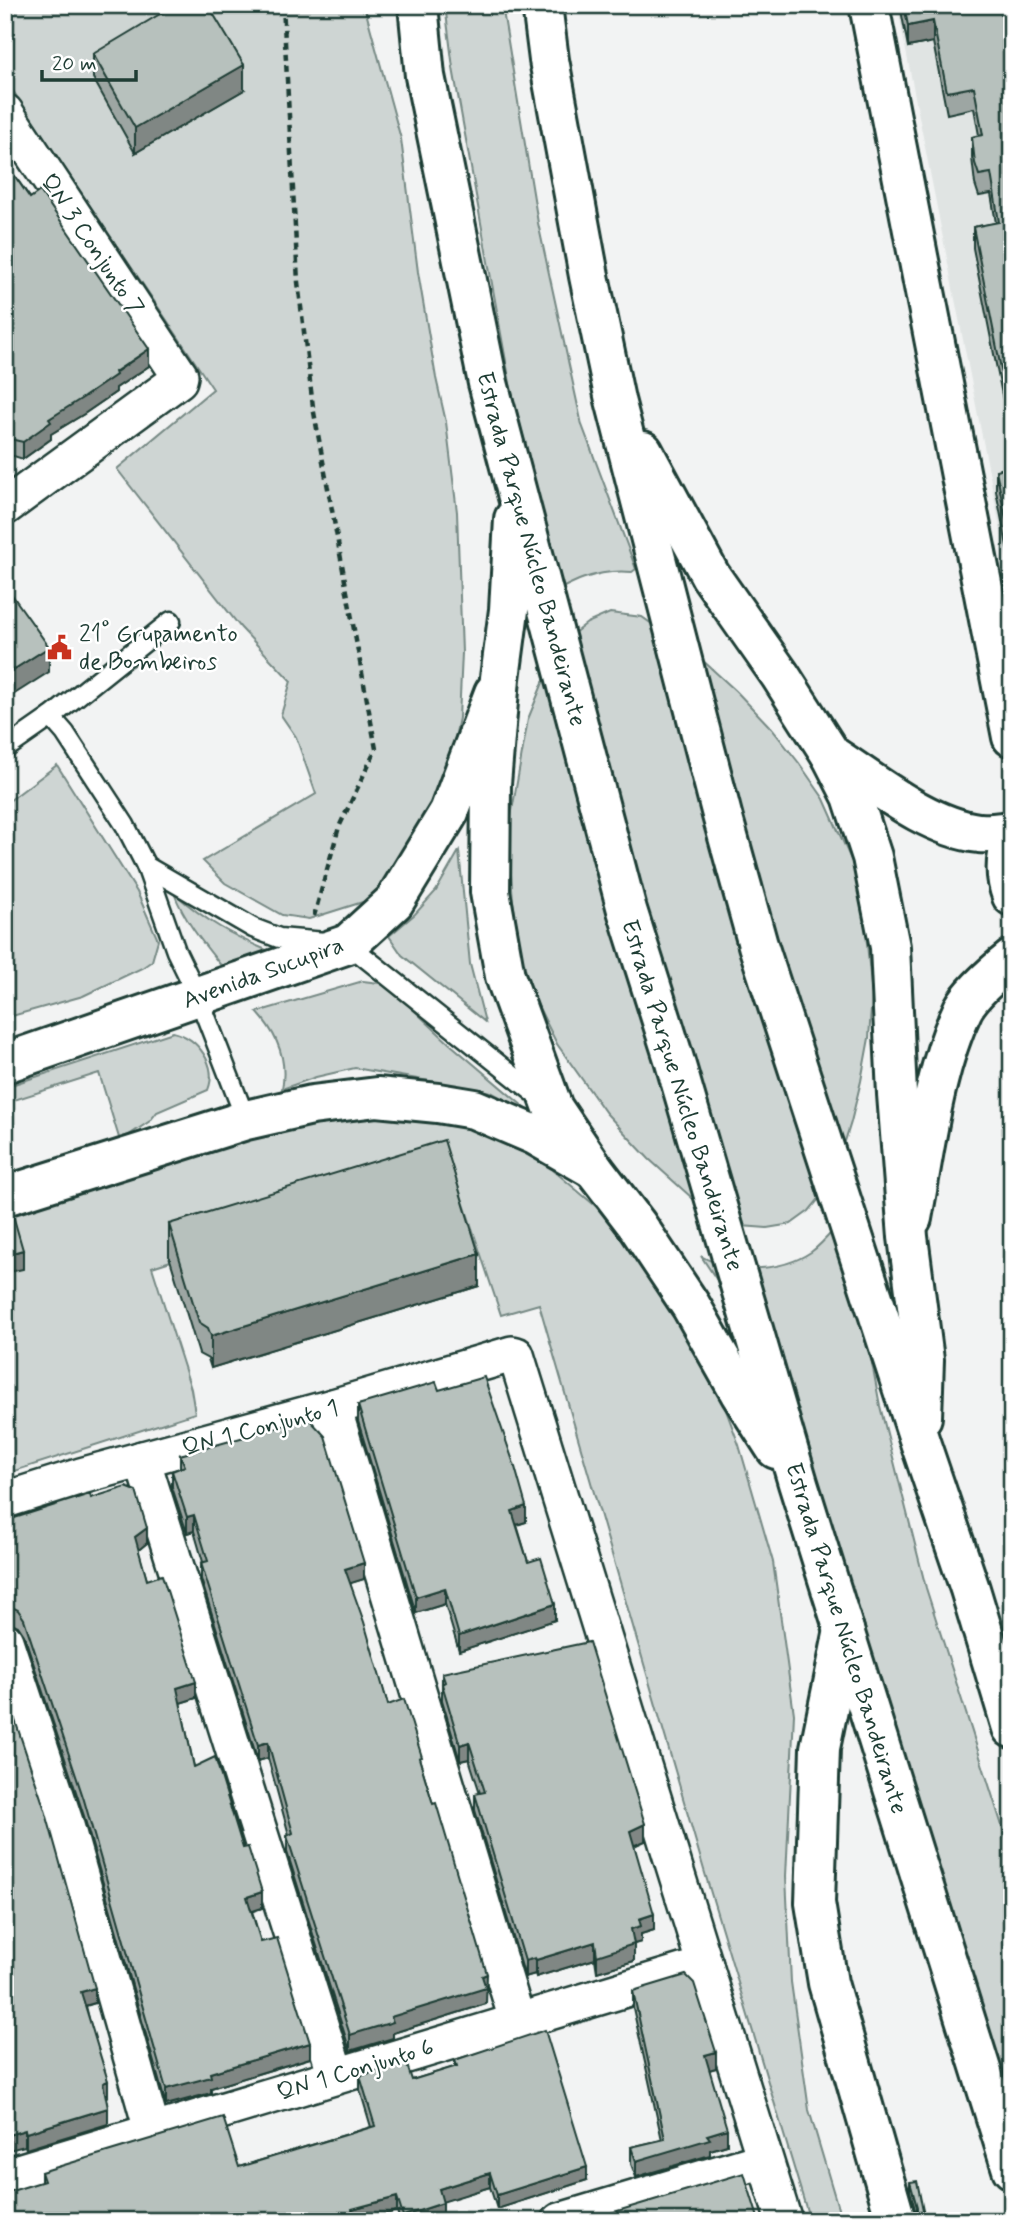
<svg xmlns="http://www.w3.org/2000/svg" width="1017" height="2226" font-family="Mynerve,sans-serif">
	<rect width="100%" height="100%" fill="#f2f3f3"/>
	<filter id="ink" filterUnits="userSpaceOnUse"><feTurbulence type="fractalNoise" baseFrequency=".0143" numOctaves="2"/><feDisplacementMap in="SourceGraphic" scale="14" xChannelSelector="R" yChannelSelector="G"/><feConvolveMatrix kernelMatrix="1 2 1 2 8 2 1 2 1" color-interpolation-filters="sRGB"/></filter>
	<g filter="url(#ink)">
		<polygon fill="#e0e4e3" points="897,5 1012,5 1012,588"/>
		<g fill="#ced5d3" stroke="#768984" stroke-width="2">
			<polygon points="5,5 364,5 401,139 418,272 436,378 446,422 457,512 462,653 459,718 451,758 411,858 369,900 309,919 282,915 225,883 203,861 316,794 296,737 281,715 291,681 241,628 117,469 213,389 5,79"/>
			<path d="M445 5H502L538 223 582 425 636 569 632 572C596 568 568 584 538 601L532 470 511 389 453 68Z"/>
			<polygon points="610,613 642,617 700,658 736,691 772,729 799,763 824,799 861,882 872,995 869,1038 861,1081 851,1122 832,1183 809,1211 791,1224 767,1228 741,1226 692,1198 649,1159 606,1113 557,1044 537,1004 522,962 513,901 508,834 528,719 546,675 569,637 587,623"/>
			<polygon points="57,765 137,892 158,940 152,961 142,968 83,996 5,1018 5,804"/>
			<polygon points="459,851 470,964 485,1022 402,955 389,936 415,914 436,891"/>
			<path d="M174 893C207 922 231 935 271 952L230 977C209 950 186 925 174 893Z"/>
			<path d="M363 981 379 983 389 987 450 1044 537 1118 491 1092 355 1068 316 1077 282 1089C288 1059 277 1034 257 1012Z"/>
			<path d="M173 1032C198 1038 218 1065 208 1090L157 1112 150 1121 120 1141 99 1073 5 1103V1087Z"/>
			<polygon points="341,1112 410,1114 479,1131 522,1152 553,1170 618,1225 709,1365 739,1445 773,1562 794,1714 786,1876 791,1982 809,2110 842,2221 810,2221 704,1870 539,1304 501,1315 453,1171 152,1267 191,1389 195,1413 5,1474 5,1210"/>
			<path d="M838 1225 862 1309 880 1406 926 1588 1012 1857V2134L728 1297 701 1256C732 1274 781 1272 811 1252 821 1245 830 1234 838 1225Z"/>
		</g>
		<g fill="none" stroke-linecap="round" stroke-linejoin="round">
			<defs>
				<g id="service">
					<polyline points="51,717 171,621"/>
					<polyline points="5,749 51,717 65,733 125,825 146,866 176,951 198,996 246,1120"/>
					<polyline points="146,866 253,928 279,938 348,944 542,1099"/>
				</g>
				<g id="minor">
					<polyline points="5,112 180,376 179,380 5,507"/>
					<polyline points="333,1407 517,2020"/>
					<polyline points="142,1459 336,2075"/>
					<polyline points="5,1500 81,1476 333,1407 512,1354 516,1355 784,2221"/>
					<polyline points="5,1641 65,1822 152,2130"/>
					<polyline points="5,2176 705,1965"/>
					<polyline points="560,2221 764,2160"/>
				</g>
				<g id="tertiary">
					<polyline points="869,5 1012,737"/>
					<path d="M831 755C875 783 927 827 979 833 990 834 1001 832 1012 831"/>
					<path d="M1012 841C1005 859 1005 878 1012 896"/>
					<polyline points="5,1063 348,944 394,902 449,812 494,693"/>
					<polyline points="5,1196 246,1120 312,1105 377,1097 438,1103 474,1109 535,1135 594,1169"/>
					<path d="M912 1218C925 1150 933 1072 963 1009 972 992 997 971 1012 959"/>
				</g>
				<g id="trunk">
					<polyline points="418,5 425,76 488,383 627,910 674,1059 798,1483 1012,2169"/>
					<polyline points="542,5 549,60 589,276 615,400 722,815 758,945 921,1445 970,1589 1012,1728"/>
					<polyline points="643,451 710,575 780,675 831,755 852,796 872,857 890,947 897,1094 908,1237 924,1360 922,1417"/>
					<polyline points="514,519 509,610 500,678 491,784 490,892 505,976 553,1108 594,1169 637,1225 691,1306 740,1393 776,1449"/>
					<polyline points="844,1630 820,1748 815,1903 828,1983 896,2221"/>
				</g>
			</defs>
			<use href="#service" stroke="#1f3d34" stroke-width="23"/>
			<use href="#minor" stroke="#1f3d34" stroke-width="40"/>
			<use href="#tertiary" stroke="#1f3d34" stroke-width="44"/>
			<use href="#trunk" stroke="#1f3d34" stroke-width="44"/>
			<polyline stroke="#1f3d34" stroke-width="4.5" stroke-dasharray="7 5" stroke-linecap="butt" points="283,5 298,282 313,407 376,749 339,827 314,916"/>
			<use href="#service" stroke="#fff" stroke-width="18"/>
			<use href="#minor" stroke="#fff" stroke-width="35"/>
			<use href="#tertiary" stroke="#fff" stroke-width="38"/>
			<use href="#trunk" stroke="#fff" stroke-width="38"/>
		</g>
		<g fill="#9da6a3" stroke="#1f3d34" stroke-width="2">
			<polygon points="900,5 1012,5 1012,409 1005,410 973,248 973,227 996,223 991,194 979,196 975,184 972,158 972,137 979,135 974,108 947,114 933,42 908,47"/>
			<polygon points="93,54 244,90 135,153 93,78"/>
			<polygon points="5,162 149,366 116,388 116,392 84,414 51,434 51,439 23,459 10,455 5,449"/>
			<polygon points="1012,467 1012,571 996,491 996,470"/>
			<polygon points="169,1224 479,1286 211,1368 208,1359 199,1354 169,1256"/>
			<polygon points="439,1390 526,1522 517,1525 528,1562 555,1620 459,1651 445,1604 416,1613 358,1421 358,1405"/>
			<polygon points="180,1455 364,1579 350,1583 388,1705 422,1769 487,1990 486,1990 486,2004 393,2033 393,2038 350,2051 287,1852 287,1836 289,1835 268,1758 258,1761 201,1579 201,1563 203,1562 194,1531 187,1533 172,1487 172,1471 180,1468"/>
			<polygon points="91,1498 147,1543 138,1550 147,1580 196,1698 180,1703 194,1767 262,1908 252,1911 261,1942 310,2058 211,2088 211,2093 166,2105 84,1816 24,1635 18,1626 8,1621 5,1622 5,1521"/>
			<polygon points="442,1673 645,1841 634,1846 654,1930 641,1934 641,1942 634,1944 634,1961 597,1972 595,1959 536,1977 535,1974 525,1977 475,1810 475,1794 480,1793 469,1759 460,1761 442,1700"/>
			<polygon points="5,1690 95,2003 86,2006 108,2096 106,2097 108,2124 26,2149 25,2146"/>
			<polygon points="633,1991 716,2068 709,2070 727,2145 710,2150 710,2155 636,2177 631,2164 631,2147 662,2140 633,2008"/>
			<polygon points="455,2060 587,2180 497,2209 490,2187 443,2201 443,2217 432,2221 400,2221 397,2211 41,2182 41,2172 239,2167 371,2127 360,2090 360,2076 412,2080 455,2067"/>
			<polygon points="910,2182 925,2221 917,2217 910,2191"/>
		</g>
		<g fill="#808784" stroke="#1f3d34" stroke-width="2">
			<polygon points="933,21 933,42 908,47 908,26"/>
			<polygon points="244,65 244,90 135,153 135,128"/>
			<polygon points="149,349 149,366 116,388 116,392 84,414 51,434 51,439 23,459 23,442 49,419"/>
			<polygon points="49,647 49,672 5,700 5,675"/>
			<polygon points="23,1250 23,1269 5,1273 5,1255"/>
			<polygon points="479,1254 479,1286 211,1368 211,1336"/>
			<polygon points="526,1506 526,1522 512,1526 512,1511"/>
			<polygon points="194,1515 194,1531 187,1533 187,1517"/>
			<polygon points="147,1528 147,1543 135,1553 135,1537"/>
			<polygon points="364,1563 364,1579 345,1585 345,1569"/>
			<polygon points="445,1588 445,1604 416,1613 416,1597"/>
			<polygon points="555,1604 555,1620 459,1651 459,1636"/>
			<polygon points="196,1682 196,1698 177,1704 177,1688"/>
			<polygon points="268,1742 268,1758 258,1761 258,1745"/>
			<polygon points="469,1742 469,1759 460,1761 460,1745"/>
			<polygon points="645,1824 645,1841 630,1847 630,1831"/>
			<polygon points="262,1892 262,1908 247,1913 247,1897"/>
			<polygon points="654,1914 654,1930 641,1934 641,1942 634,1944 634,1961 597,1972 597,1956 639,1919"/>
			<polygon points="595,1942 595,1959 536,1977 536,1960"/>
			<polygon points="535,1958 535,1974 525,1977 525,1961"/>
			<polygon points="487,1974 486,2004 393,2033 393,2038 350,2051 350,2035"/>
			<polygon points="95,1988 95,2003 81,2007 81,1992"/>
			<polygon points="310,2043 310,2058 211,2088 211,2093 166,2105 166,2089 210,2073"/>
			<polygon points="716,2052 716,2068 705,2071 705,2055"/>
			<polygon points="108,2081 108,2096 103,2098 103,2083"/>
			<polygon points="108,2108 108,2124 26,2149 26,2133"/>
			<polygon points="727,2129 727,2145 710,2150 710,2155 636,2177 636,2161 707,2135"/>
			<polygon points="25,2130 25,2146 5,2151 5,2136"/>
			<polygon points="587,2167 587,2180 497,2209 497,2195"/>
			<polygon points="490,2173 490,2187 439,2203 439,2189"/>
			<polygon points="397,2197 397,2211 361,2221 352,2221 352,2209"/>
			<polygon points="443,2203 443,2217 432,2221 403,2221 403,2216"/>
		</g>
		<g fill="#b7c1bd" stroke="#1f3d34" stroke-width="2">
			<polygon points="175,5 208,5 244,65 135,128 93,54"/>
			<polygon points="904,5 1012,5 1012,387 1005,389 973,227 999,222 991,173 979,175 975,163 972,137 983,135 974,87 947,92 933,21 908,26"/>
			<polygon points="5,162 30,198 40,191 149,349 115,372 116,375 84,397 49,419 51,422 23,442 10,439 5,432"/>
			<polygon points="1012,467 1012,550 996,470"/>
			<polygon points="5,585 49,647 5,675"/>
			<polygon points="444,1140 479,1254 211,1336 208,1328 199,1322 169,1224"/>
			<polygon points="8,1198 23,1250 5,1255 5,1199"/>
			<polygon points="484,1377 515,1467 526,1506 512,1511 528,1562 541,1558 555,1604 459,1636 445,1588 416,1597 358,1405 436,1382 439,1390"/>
			<polygon points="309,1419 325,1436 364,1563 345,1569 364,1622 388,1705 404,1699 422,1757 419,1758 433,1804 436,1803 487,1974 482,1976 486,1988 391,2017 393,2022 350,2035 287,1836 293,1833 268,1742 258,1745 201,1563 208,1561 194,1515 187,1517 172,1471 185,1466 180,1455"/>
			<polygon points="126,1487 136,1491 147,1528 135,1537 147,1580 162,1575 196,1682 177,1688 194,1767 215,1757 243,1848 248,1847 249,1850 262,1892 247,1897 261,1942 277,1938 310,2043 210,2073 211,2077 166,2089 84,1800 24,1619 18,1610 8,1605 5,1606 5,1521 90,1494 91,1498"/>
			<polygon points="589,1642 645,1824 630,1831 654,1914 639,1919 641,1926 631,1929 634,1944 597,1956 595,1942 536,1960 535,1958 525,1961 475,1794 485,1792 469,1742 460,1745 442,1684 445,1682 442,1673"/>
			<polygon points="5,1690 46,1813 95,1988 81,1992 108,2081 103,2083 108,2108 26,2133 25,2130 5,2136"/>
			<polygon points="686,1975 694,1983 716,2052 705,2055 727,2129 707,2135 710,2139 636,2161 631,2147 665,2139 633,1991"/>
			<polygon points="545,2030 587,2167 497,2195 490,2173 439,2189 443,2203 403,2216 397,2197 352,2209 354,2221 5,2221 5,2193 44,2181 41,2172 223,2117 239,2167 375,2126 360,2076 406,2062 412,2080 457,2066 455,2060"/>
			<polygon points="744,2173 759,2221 584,2221"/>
			<polygon points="917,2181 925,2221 915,2221 917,2217 917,2207 910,2182"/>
		</g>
	</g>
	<defs>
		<symbol id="civic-bare" viewBox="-9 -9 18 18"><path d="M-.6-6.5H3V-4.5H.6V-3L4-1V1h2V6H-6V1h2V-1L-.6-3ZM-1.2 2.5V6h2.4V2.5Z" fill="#c8321e" stroke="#fff" stroke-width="2.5" paint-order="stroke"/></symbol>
	</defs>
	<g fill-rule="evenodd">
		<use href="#civic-bare" x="42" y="630" width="35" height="35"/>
	</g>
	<g text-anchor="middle" stroke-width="5" stroke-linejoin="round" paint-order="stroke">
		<g font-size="24" fill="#1f3d34" stroke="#fff">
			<text transform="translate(93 244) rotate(56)" y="8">QN 3 Conjunto 7</text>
			<text transform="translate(532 549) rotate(75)" y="8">Estrada Parque Núcleo Bandeirante</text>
			<text transform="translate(263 972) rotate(-20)" y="8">Avenida Sucupira</text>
			<text transform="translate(683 1095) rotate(73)" y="8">Estrada Parque Núcleo Bandeirante</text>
			<text transform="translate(260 1427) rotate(-15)" y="8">QN 1 Conjunto 1</text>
			<text transform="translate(847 1638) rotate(73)" y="8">Estrada Parque Núcleo Bandeirante</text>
			<text transform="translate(355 2069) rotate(-17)" y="8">QN 1 Conjunto 6</text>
		</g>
		<g font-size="24" fill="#1f3d34" stroke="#fff" text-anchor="start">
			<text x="79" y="641">21° Grupamento<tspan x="79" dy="28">de Bombeiros</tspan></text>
		</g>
	</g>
	<rect width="1017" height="2226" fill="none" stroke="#fff" stroke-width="28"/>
	<rect x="14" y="14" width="989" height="2198" fill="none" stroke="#1f3d34" stroke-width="2.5" filter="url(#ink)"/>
	<path d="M42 70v10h94v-10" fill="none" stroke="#1f3d34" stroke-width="3.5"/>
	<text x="52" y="70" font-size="21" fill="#1f3d34" stroke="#ffffff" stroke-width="5" paint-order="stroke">20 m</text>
</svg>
